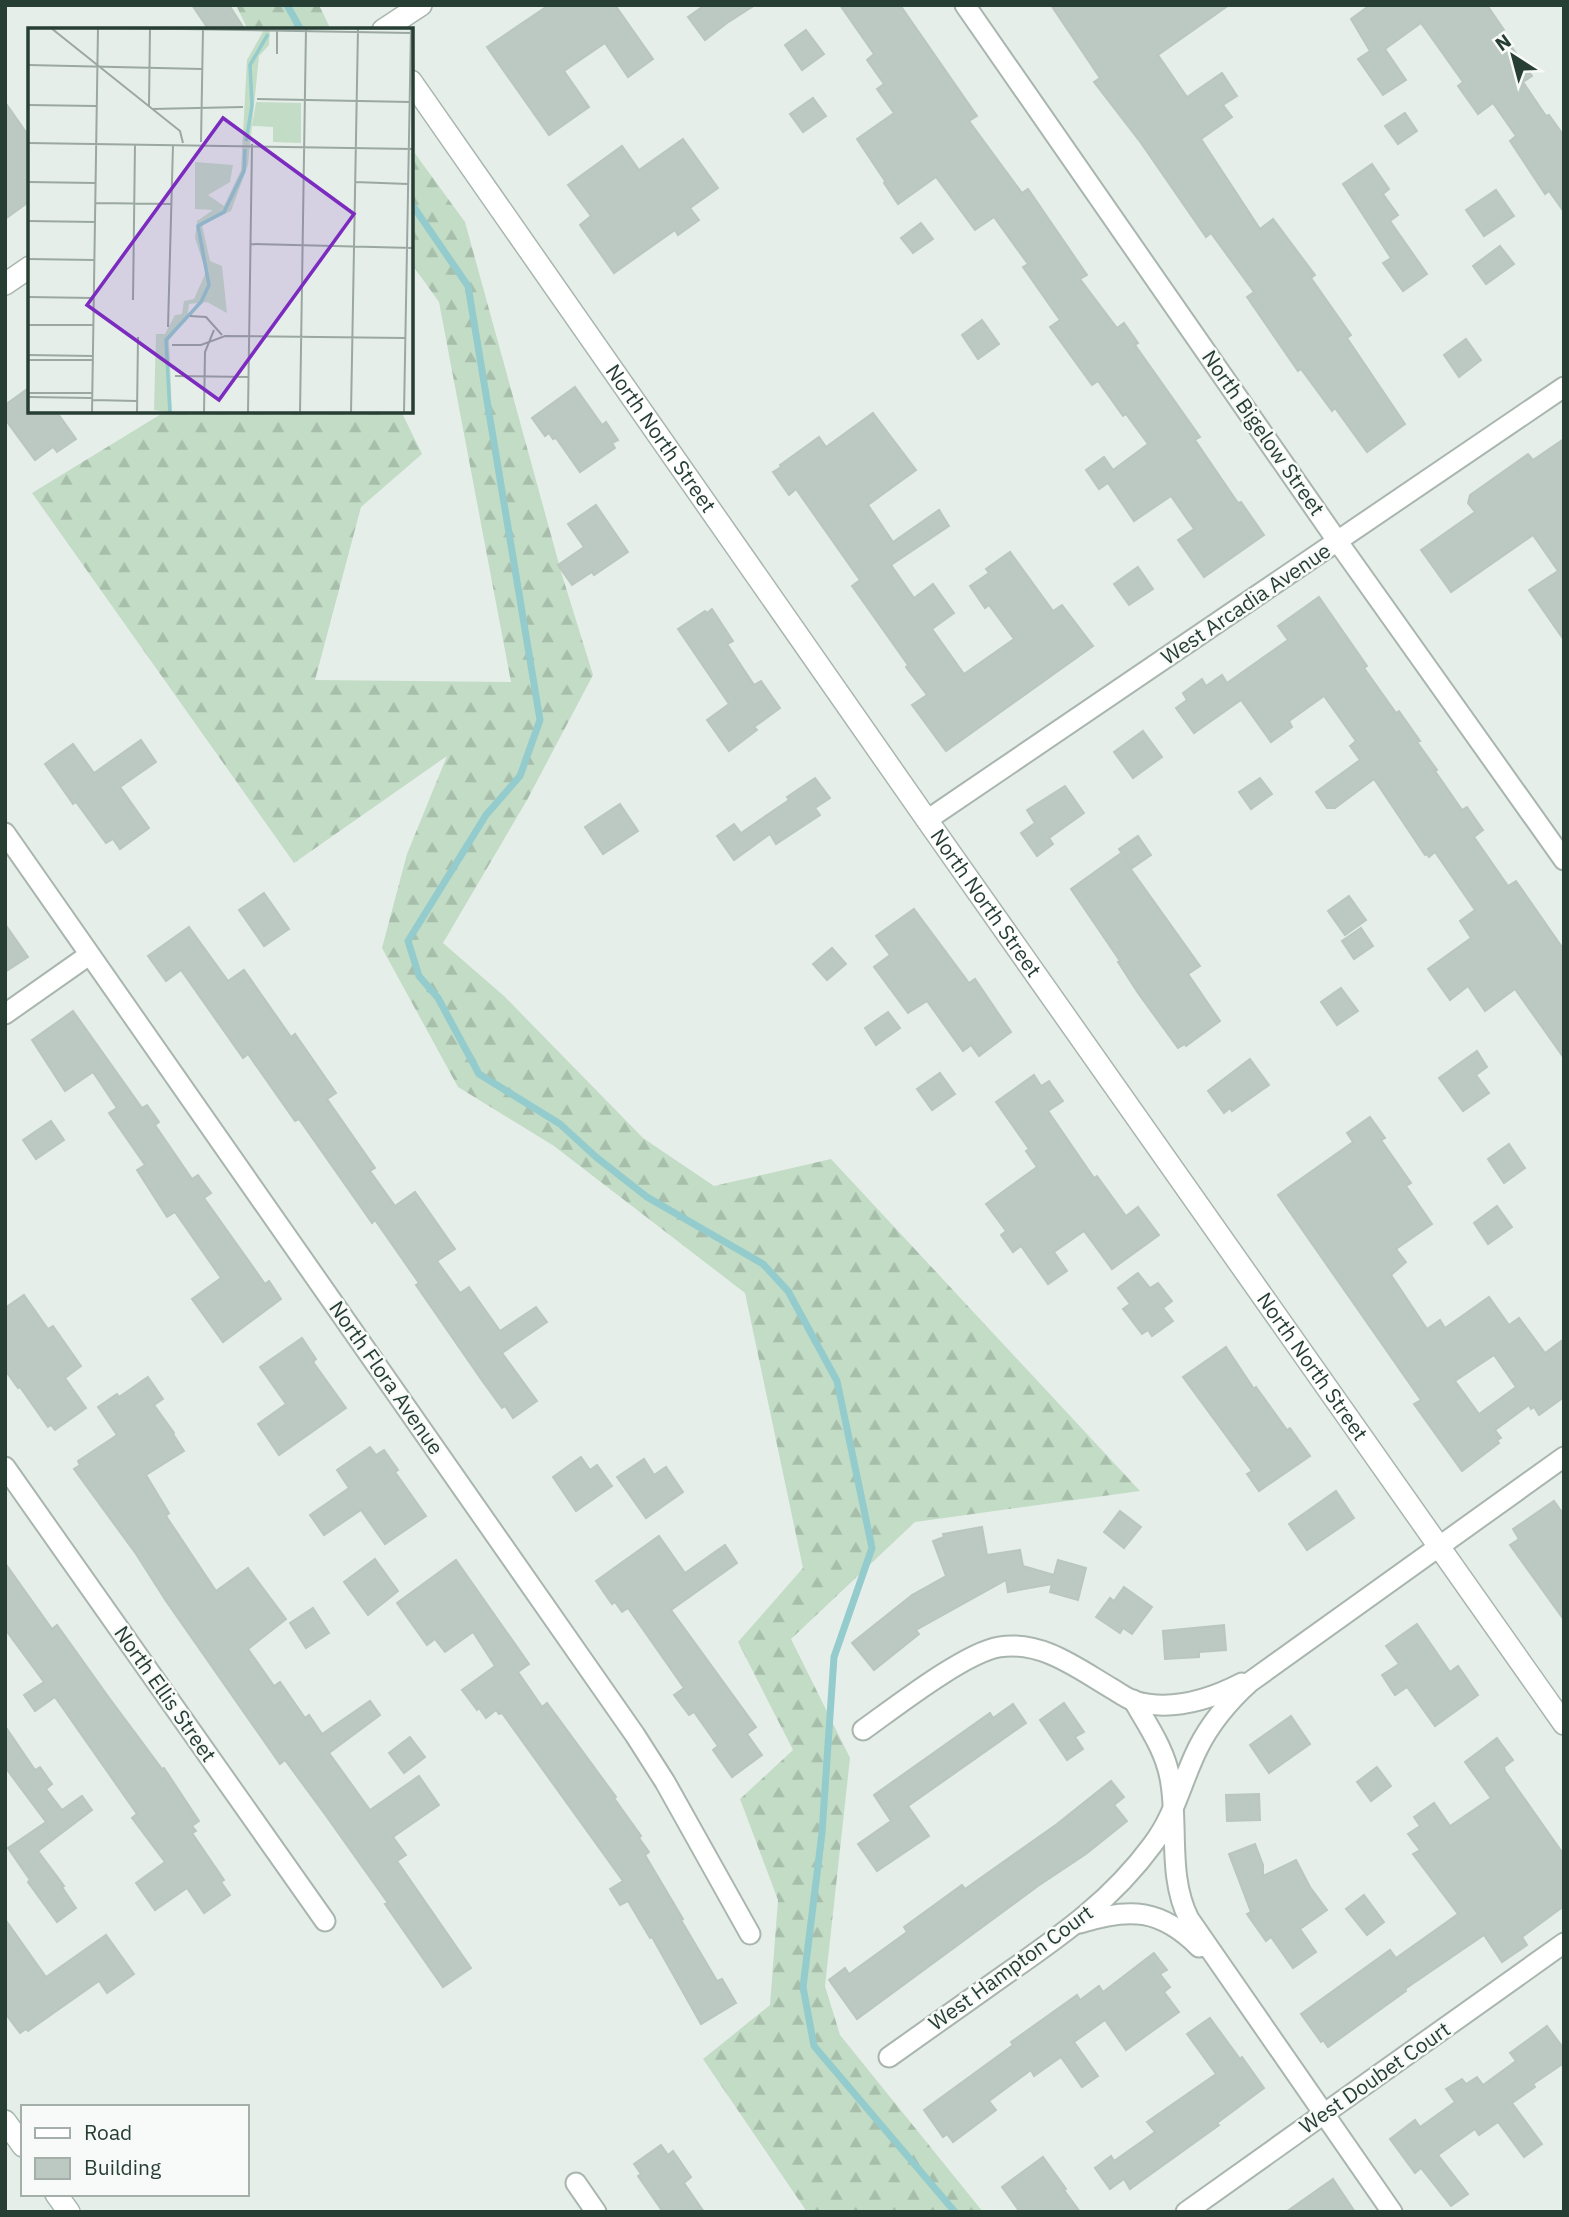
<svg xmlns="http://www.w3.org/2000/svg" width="1569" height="2217" font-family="'IBM Plex Sans',sans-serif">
	<defs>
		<pattern id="forest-firs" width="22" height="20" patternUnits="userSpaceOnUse" patternTransform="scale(1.75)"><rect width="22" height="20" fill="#c2dcc6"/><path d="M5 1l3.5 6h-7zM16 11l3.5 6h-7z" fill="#a7beab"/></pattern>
	</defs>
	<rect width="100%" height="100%" fill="#e6eee9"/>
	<g fill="url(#forest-firs)">
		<polygon points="236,5 319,5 331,30 248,30"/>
		<polygon points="411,148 465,222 562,575 593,675 527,800 443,943 504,996 643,1138 714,1186 831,1159 1140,1491 915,1522 791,1639 850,1758 825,1986 840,2035 983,2212 807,2212 703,2059 770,2005 778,1900 740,1799 793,1750 738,1642 803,1568 745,1293 554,1146 458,1087 382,948 407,854 447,756 294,863 32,493 166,411 401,411 422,454 361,507 315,680 511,682 439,302 411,263"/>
	</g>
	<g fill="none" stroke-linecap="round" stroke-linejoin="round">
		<g stroke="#94cbcd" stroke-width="7">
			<polyline points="287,5 301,30"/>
			<polyline points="411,203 468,286 540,720 520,776 486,815 408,941 419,976 438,998 479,1074 560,1124 596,1157 647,1197 763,1264 788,1291 837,1381 872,1548 834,1657 822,1833 803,1987 814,2046 955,2212"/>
		</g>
	</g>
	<g fill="#bcc8c2" stroke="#b9c7bf" stroke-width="2" fill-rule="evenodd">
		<polygon points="192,5 229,5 245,30 209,30"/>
		<polygon points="549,5 615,5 653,59 628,77 605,43 564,71 589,107 549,135 487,47"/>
		<polygon points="705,5 755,5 727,23 705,40 688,17"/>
		<polygon points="840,5 900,5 977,116 969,121 1022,193 1028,189 1087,275 1080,279 1117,328 1124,323 1138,343 1135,345 1200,437 1195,440 1238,503 1241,502 1264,535 1204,577 1178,540 1194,529 1171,496 1134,521 1108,483 1099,489 1086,470 1104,457 1113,470 1148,444 1126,414 1123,416 1098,381 1092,385 1050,327 1060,320 1023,267 1028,264 994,217 975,230 936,177 898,204 884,183 885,181 857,139 894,113 877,89 884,84 867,60 874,54"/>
		<polygon points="1051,5 1229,5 1158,55 1187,97 1222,73 1237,96 1223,105 1232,117 1201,139 1260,229 1273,219 1315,275 1311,278 1351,335 1347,338 1405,424 1367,452 1335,408 1332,411 1301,369 1298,371 1247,297 1254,292 1211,233 1206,237 1141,143 1094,82 1100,78"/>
		<polygon points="1370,5 1487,5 1504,30 1501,32 1532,76 1523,82 1546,116 1549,115 1564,136 1564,212 1549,191 1545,194 1510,141 1516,136 1493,103 1478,114 1458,86 1463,82 1421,23 1385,49 1406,80 1383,95 1358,59 1370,51 1351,19"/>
		<polygon points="806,30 824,54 802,70 785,45"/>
		<polygon points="813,98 826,116 803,132 790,114"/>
		<polygon points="5,102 30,138 30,201 5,219"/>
		<polygon points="1405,113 1417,131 1398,144 1385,126"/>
		<polygon points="683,139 718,188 690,208 699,220 678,235 675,230 614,273 580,225 591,216 568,185 622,146 639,170"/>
		<polygon points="1372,164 1389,189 1383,194 1398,215 1390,221 1427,274 1403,291 1383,263 1391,258 1343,184"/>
		<polygon points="1496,190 1514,216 1484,236 1466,210"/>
		<polygon points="921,223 933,239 913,253 901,238"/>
		<polygon points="1500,246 1514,264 1486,284 1473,266"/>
		<polygon points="982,320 999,344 978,359 962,335"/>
		<polygon points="1466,339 1481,360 1459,377 1444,355"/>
		<polygon points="30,387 30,411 56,411 76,439 57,452 53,447 35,460 5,419 5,405"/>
		<polygon points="575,387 602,425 606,422 618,440 612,443 615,448 580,472 556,438 553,439 549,433 545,436 532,418"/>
		<polygon points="873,413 916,470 868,505 893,542 939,510 949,526 891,565 914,598 933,584 954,613 932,629 964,674 1014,639 989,605 985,608 970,586 989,573 986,569 1010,552 1053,611 1062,605 1093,646 946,751 912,705 927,695 906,667 908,665 852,586 860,580 796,489 789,495 773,472 781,467 780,465 819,437 826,447"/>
		<polygon points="1564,439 1564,640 1529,590 1558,571 1533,535 1451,592 1421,550 1475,512 1468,503 1470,495 1528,454 1533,460"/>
		<polygon points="596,505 628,552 594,575 592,572 572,585 558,565 584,547 568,524"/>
		<polygon points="1138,567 1153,589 1129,605 1114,584"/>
		<polygon points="1319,597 1367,666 1364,668 1396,713 1399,711 1420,741 1417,742 1437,770 1435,771 1462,810 1467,807 1483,830 1474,837 1508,886 1516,881 1564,950 1564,1058 1515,989 1485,1011 1468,986 1450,1000 1428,969 1471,938 1460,921 1475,910 1435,852 1429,857 1427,854 1425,855 1374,779 1335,808 1327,808 1316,792 1360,760 1350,746 1356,741 1324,696 1289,721 1292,727 1271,742 1241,700 1194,733 1176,708 1187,700 1183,693 1202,679 1206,686 1222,675 1227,683 1288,640 1278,626"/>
		<polygon points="712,609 733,641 727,644 754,685 761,681 780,708 754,727 757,730 729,751 707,720 729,704 678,629 705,611 707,613"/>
		<polygon points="1143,731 1162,757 1133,778 1114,752"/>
		<polygon points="141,740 156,762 120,787 149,828 120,849 113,839 106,843 76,802 73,804 45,764 73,744 94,773"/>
		<polygon points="815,778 830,798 815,808 820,815 776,844 770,834 734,860 717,836 734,824 741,833 789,800 787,797"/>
		<polygon points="1260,778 1272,794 1251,809 1239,792"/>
		<polygon points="1065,786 1084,813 1049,838 1053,844 1037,856 1021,833 1035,823 1027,810"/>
		<polygon points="620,804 638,831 603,854 585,827"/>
		<polygon points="1138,836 1151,855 1132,868 1119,849"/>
		<polygon points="1120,854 1200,966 1188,974 1220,1021 1186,1046 1185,1044 1178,1048 1138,993 1118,962 1120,961 1071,889"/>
		<polygon points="264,893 289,929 264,946 239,910"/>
		<polygon points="1349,896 1366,920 1345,935 1328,911"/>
		<polygon points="914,909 969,983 975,979 1011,1032 979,1056 971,1045 963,1051 927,1001 908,1013 874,967 890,955 876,936"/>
		<polygon points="5,924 28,957 5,972"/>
		<polygon points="189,927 228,981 244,970 291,1037 295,1034 336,1093 327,1099 375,1168 370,1171 395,1206 415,1192 455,1249 437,1261 460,1293 469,1287 500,1331 536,1307 547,1322 502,1353 537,1401 513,1418 505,1406 502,1408 483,1382 416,1285 419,1283 375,1220 372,1223 299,1119 295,1121 248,1054 243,1058 181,970 166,981 148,956"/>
		<polygon points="1361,928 1373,946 1354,959 1342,941"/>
		<polygon points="832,948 846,964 827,980 813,964"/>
		<polygon points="1341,988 1358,1011 1337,1025 1321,1002"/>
		<polygon points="73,1011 142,1108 147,1105 159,1122 155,1125 192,1179 198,1175 211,1193 204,1198 265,1284 269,1281 281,1299 223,1342 192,1299 221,1278 175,1212 167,1217 137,1170 145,1165 109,1113 117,1108 93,1072 65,1091 32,1040"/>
		<polygon points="888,1012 900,1028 876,1045 865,1028"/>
		<polygon points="1477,1051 1487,1067 1476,1075 1489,1093 1463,1111 1439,1078"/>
		<polygon points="1250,1059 1269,1085 1232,1111 1230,1108 1224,1113 1208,1091"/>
		<polygon points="940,1073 955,1094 932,1110 917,1089"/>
		<polygon points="1034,1075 1041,1086 1049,1081 1063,1101 1048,1111 1094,1178 1097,1176 1126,1216 1138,1207 1159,1235 1112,1269 1084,1231 1054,1252 1067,1271 1048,1284 1021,1246 1013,1252 1001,1235 1006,1231 986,1204 1037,1167 1026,1151 1029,1149 996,1102"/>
		<path d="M1370 1117 1385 1138 1381 1140 1411 1183 1406 1186 1432 1224 1396 1249 1406 1262 1391 1275 1427 1329 1440 1320 1445 1328 1489 1297 1509 1325 1519 1318 1545 1353 1564 1339V1397L1539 1415 1534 1407 1531 1409 1529 1405 1495 1430 1501 1438 1497 1440 1499 1443 1462 1471 1414 1404 1421 1400 1278 1195 1353 1142 1347 1133ZM1494 1355 1516 1387 1479 1414 1455 1381Z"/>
		<polygon points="51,1121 64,1140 36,1159 23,1140"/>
		<polygon points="1509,1144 1525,1168 1504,1183 1488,1159"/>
		<polygon points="1497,1206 1512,1227 1488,1244 1474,1223"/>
		<polygon points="1138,1273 1150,1288 1158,1283 1172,1301 1163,1308 1173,1321 1152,1336 1148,1330 1142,1334 1123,1309 1130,1304 1118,1288"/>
		<polygon points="24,1295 48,1329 53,1326 81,1366 65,1378 86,1408 55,1430 51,1425 48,1427 20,1387 18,1388 5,1370 5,1308"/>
		<polygon points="302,1338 316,1359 313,1362 346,1408 279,1455 258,1424 286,1404 260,1367"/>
		<polygon points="1226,1347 1254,1389 1256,1387 1287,1430 1290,1428 1310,1456 1259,1491 1247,1474 1252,1471 1183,1377"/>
		<polygon points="148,1377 163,1399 154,1405 174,1433 173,1434 184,1451 146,1475 169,1513 166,1516 216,1591 248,1568 286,1619 248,1649 274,1686 280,1682 305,1718 309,1715 322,1734 370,1701 380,1715 329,1753 370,1810 419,1776 439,1805 393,1837 406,1855 397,1861 471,1968 443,1987 385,1904 388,1903 324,1813 285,1760 280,1764 166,1601 136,1554 74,1469 80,1465 78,1461 117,1435 98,1407 117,1394 119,1397"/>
		<polygon points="370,1447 376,1455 384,1450 398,1470 395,1472 426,1516 385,1544 361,1510 324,1535 310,1515 349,1488 337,1470"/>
		<polygon points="581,1457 590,1470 597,1465 612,1486 576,1511 553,1477"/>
		<polygon points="644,1459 654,1475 666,1467 683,1492 646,1518 617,1477"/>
		<polygon points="1336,1491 1354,1518 1307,1550 1289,1524"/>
		<polygon points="1554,1501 1564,1515 1564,1620 1510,1545 1519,1539 1513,1529"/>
		<polygon points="1120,1511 1141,1527 1124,1548 1104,1532"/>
		<polygon points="982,1527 987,1555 1020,1550 1023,1566 1054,1575 1058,1560 1086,1568 1078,1600 1050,1592 1052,1584 1008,1592 1006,1580 916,1630 919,1634 874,1670 852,1643 912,1595 946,1576 933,1541 944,1537 943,1534"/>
		<polygon points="659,1536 685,1573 725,1545 737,1563 671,1610 756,1727 747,1734 762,1755 732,1777 713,1750 718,1746 694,1712 689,1715 674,1695 684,1688 628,1608 622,1612 615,1602 612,1604 596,1581"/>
		<polygon points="375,1559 398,1591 368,1615 344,1582"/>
		<polygon points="456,1560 529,1664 518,1672 542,1707 547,1703 616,1797 614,1798 641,1836 639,1838 649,1852 645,1855 683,1919 681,1920 717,1981 722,1979 736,2003 701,2024 652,1937 650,1938 628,1901 620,1905 610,1889 623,1881 502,1713 499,1714 496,1710 486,1718 479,1708 477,1710 462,1690 495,1666 473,1632 445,1652 435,1639 427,1645 397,1603"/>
		<polygon points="5,1563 52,1629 57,1625 107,1695 162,1769 164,1768 199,1821 192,1826 196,1831 192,1833 224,1880 221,1882 230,1895 204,1913 187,1888 155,1910 136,1883 165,1862 132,1818 137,1814 55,1697 35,1711 24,1695 44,1682 5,1629"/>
		<polygon points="1124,1587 1152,1607 1132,1634 1123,1628 1120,1633 1096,1617 1110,1598 1114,1601"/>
		<polygon points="313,1608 329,1633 306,1648 290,1623"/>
		<polygon points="1417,1624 1450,1672 1458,1666 1478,1695 1435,1726 1407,1687 1395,1695 1382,1675 1399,1664 1386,1646"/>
		<polygon points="1224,1625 1226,1650 1199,1652 1199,1657 1165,1659 1163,1631"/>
		<polygon points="1064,1703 1084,1732 1075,1737 1083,1749 1067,1760 1040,1720"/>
		<polygon points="1013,1704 1026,1723 908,1806 929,1836 877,1871 858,1844 891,1821 874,1795 990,1713 993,1718"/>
		<polygon points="1291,1716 1310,1744 1269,1773 1250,1745"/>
		<polygon points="5,1726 35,1770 40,1767 52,1784 46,1789 62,1810 82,1796 92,1810 38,1851 64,1886 62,1887 76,1908 57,1922 28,1882 30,1880 8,1848 46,1822 5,1767"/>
		<polygon points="410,1737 425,1757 404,1773 389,1753"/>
		<polygon points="1497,1738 1513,1760 1504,1767 1505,1771 1564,1855 1564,1906 1522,1937 1527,1945 1502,1962 1484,1935 1405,1989 1406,1991 1328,2047 1323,2040 1321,2042 1301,2014 1390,1950 1396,1958 1458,1914 1413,1854 1420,1850 1408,1834 1420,1826 1414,1817 1434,1803 1450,1826 1491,1798 1465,1762"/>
		<polygon points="1377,1767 1391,1786 1371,1801 1357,1782"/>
		<polygon points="1111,1781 1124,1797 1114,1805 1127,1821 1086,1854 1038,1886 857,2019 829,1980 845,1968 849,1974 907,1932 904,1927 962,1885 965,1889 1057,1824"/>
		<polygon points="1259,1794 1260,1820 1227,1821 1226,1795"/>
		<polygon points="1255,1844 1263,1865 1263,1876 1296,1860 1310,1887 1327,1910 1300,1929 1316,1952 1293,1968 1271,1937 1266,1941 1247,1914 1251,1912 1229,1854"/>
		<polygon points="1364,1895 1384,1922 1367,1935 1346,1909"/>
		<polygon points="5,1919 46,1977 106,1935 134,1974 107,1993 99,1981 28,2031 26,2029 20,2033 5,2013"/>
		<polygon points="1154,1953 1167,1970 1160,1974 1170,1987 1164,1992 1179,2012 1126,2050 1105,2020 1074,2042 1098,2076 1082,2087 1061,2057 1034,2076 1031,2070 989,2101 996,2110 953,2142 947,2134 943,2137 924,2110 1013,2045 1011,2042 1077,1995 1080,2000 1099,1986 1103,1992"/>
		<polygon points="1210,2018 1240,2059 1242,2057 1264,2088 1217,2123 1219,2125 1130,2189 1124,2179 1110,2189 1095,2168 1111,2156 1114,2161 1155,2132 1147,2122 1216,2074 1187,2034"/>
		<polygon points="1547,2026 1564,2049 1564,2063 1533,2084 1535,2087 1512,2103 1542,2144 1524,2157 1498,2122 1479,2135 1475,2129 1438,2155 1468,2194 1451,2206 1421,2168 1415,2173 1390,2139 1415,2120 1420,2127 1455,2102 1446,2089 1462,2079 1466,2084 1477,2077 1483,2085 1516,2061 1510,2053"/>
		<polygon points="661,2145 668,2155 673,2151 691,2177 684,2183 704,2212 663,2212 638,2176 641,2174 634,2164"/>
		<polygon points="1043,2157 1066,2189 1064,2190 1080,2212 1020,2212 1002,2187"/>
		<polygon points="1333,2179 1355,2212 1286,2212"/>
	</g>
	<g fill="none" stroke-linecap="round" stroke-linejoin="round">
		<defs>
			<g id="minor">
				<polyline points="965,5 1338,542 1564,860"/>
				<polyline points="927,820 1564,387"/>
				<polyline points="5,833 635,1735 665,1782 750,1934"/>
				<polyline points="5,1014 89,955"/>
				<polyline points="5,1467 325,1921"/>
				<path d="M1133 1700C1149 1727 1167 1753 1171 1784 1178 1829 1168 1878 1189 1919L1392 2212"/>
				<path d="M863 1730C894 1708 964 1653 999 1647 1041 1640 1077 1668 1111 1688 1118 1692 1126 1698 1134 1701 1171 1712 1209 1700 1242 1683"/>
				<path d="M1080 1923C1130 1907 1161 1909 1199 1947"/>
				<path d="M889 2057C928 2029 967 2002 1006 1974 1062 1935 1112 1900 1153 1844 1175 1815 1182 1780 1198 1748 1211 1722 1229 1701 1250 1682L1564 1457"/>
				<polyline points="576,2183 596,2212"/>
				<polyline points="1186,2212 1564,1943"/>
			</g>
			<g id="tertiary">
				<polyline points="383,30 421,5"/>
				<path id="s1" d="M411 81 927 820 1564 1724"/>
				<polyline points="5,284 30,267"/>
			</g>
			<g id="secondary">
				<polyline points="5,2121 23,2146"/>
				<polyline points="56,2194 69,2212"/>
			</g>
		</defs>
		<use href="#minor" stroke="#a9b6af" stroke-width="23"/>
		<use href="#tertiary" stroke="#a9b6af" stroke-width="24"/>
		<use href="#secondary" stroke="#a6b8b0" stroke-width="24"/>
		<use href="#minor" stroke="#fff" stroke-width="19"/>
		<use href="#tertiary" stroke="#fff" stroke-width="21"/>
		<use href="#secondary" stroke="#fff" stroke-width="21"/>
	</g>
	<g text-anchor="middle" stroke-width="5" stroke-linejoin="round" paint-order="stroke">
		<g font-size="21" fill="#273e35" stroke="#f7faf8">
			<text transform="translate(1263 433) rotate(55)" y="7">North Bigelow Street</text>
			<text dy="7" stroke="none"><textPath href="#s1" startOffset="436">North North Street</textPath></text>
			<text transform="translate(1246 604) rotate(-34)" y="7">West Arcadia Avenue</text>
			<text dy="7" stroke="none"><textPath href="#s1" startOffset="1003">North North Street</textPath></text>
			<text dy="7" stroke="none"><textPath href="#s1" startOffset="1570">North North Street</textPath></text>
			<text transform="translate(386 1378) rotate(55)" y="7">North Flora Avenue</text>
			<text transform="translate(165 1694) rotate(55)" y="7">North Ellis Street</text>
			<text transform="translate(1011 1968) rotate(-36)" y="7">West Hampton Court</text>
			<text transform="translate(1375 2078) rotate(-35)" y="7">West Doubet Court</text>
		</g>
	</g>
	<g transform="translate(28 28)">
		<rect width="385" height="385" fill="#e6eee9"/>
		<path d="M228 74 273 75V115L245 114V99L224 98Z" fill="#c2dcc6"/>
		<path d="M237 0H242L241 17 231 28 220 137 203 183 174 197 182 233 194 238 199 285 179 274 161 276 159 290 141 312 144 385 126 382 128 306H137L147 287 154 286 156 273 166 271 178 244 167 210 169 193 185 182 167 181V134L205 137 202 154 180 167 196 178 213 142 219 32Z" fill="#c2dcc6"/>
		<path fill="none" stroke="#94cbcd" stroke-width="3.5" d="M218 113 224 77 222 37 240 6M142 385 138 312 173 274 181 257 170 198 196 184 216 143 217 121"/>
		<path fill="none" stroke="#9aa8a1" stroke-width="2" d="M23 0 152 103 155 115M91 0 383 5M249 26V2M0 37 174 41M229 71 382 74M0 77 68 78M121 78 122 0M124 81 215 79M173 114 175 1M0 115 385 121M0 154 68 155M327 154 380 156M67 175 144 176M0 193 67 194M222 216 385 220M0 231 66 232M0 269 66 270M105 272 107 116M162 288 178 289 194 307M0 297H65M140 299 145 117M144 317H173L197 308 377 310M0 327 65 328M0 332H64M147 348 221 349M0 365H64M0 369 64 370M65 372 109 373M64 385 70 0M109 385 110 309M176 385 177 324 186 302M220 385 224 116M272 385 278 0M323 385 330 0M376 385 383 0"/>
		<path fill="#7b2cbf" fill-opacity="0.15" stroke="#7b2cbf" stroke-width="3.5" d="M195 90 326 186 191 372 59 277Z"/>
		<rect width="385" height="385" fill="none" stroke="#273e35" stroke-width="3.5"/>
	</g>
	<rect width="1569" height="2217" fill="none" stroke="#273e35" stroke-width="14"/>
	<rect x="21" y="2105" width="228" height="91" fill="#f7faf8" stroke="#a4afaa" stroke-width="2"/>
	<rect x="35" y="2128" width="35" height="10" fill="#ffffff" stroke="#a4afaa" stroke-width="2"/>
	<text x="84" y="2140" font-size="21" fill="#273e35">Road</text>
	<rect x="35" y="2158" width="35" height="21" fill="#bcc8c2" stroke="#a4afaa" stroke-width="2"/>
	<text x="84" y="2175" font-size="21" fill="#273e35">Building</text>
	<g transform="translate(1513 56) rotate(324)" stroke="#f7faf8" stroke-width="5" paint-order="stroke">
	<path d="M0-5L12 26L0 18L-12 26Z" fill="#273e35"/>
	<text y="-10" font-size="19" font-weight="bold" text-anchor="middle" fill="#273e35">N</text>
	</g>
</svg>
